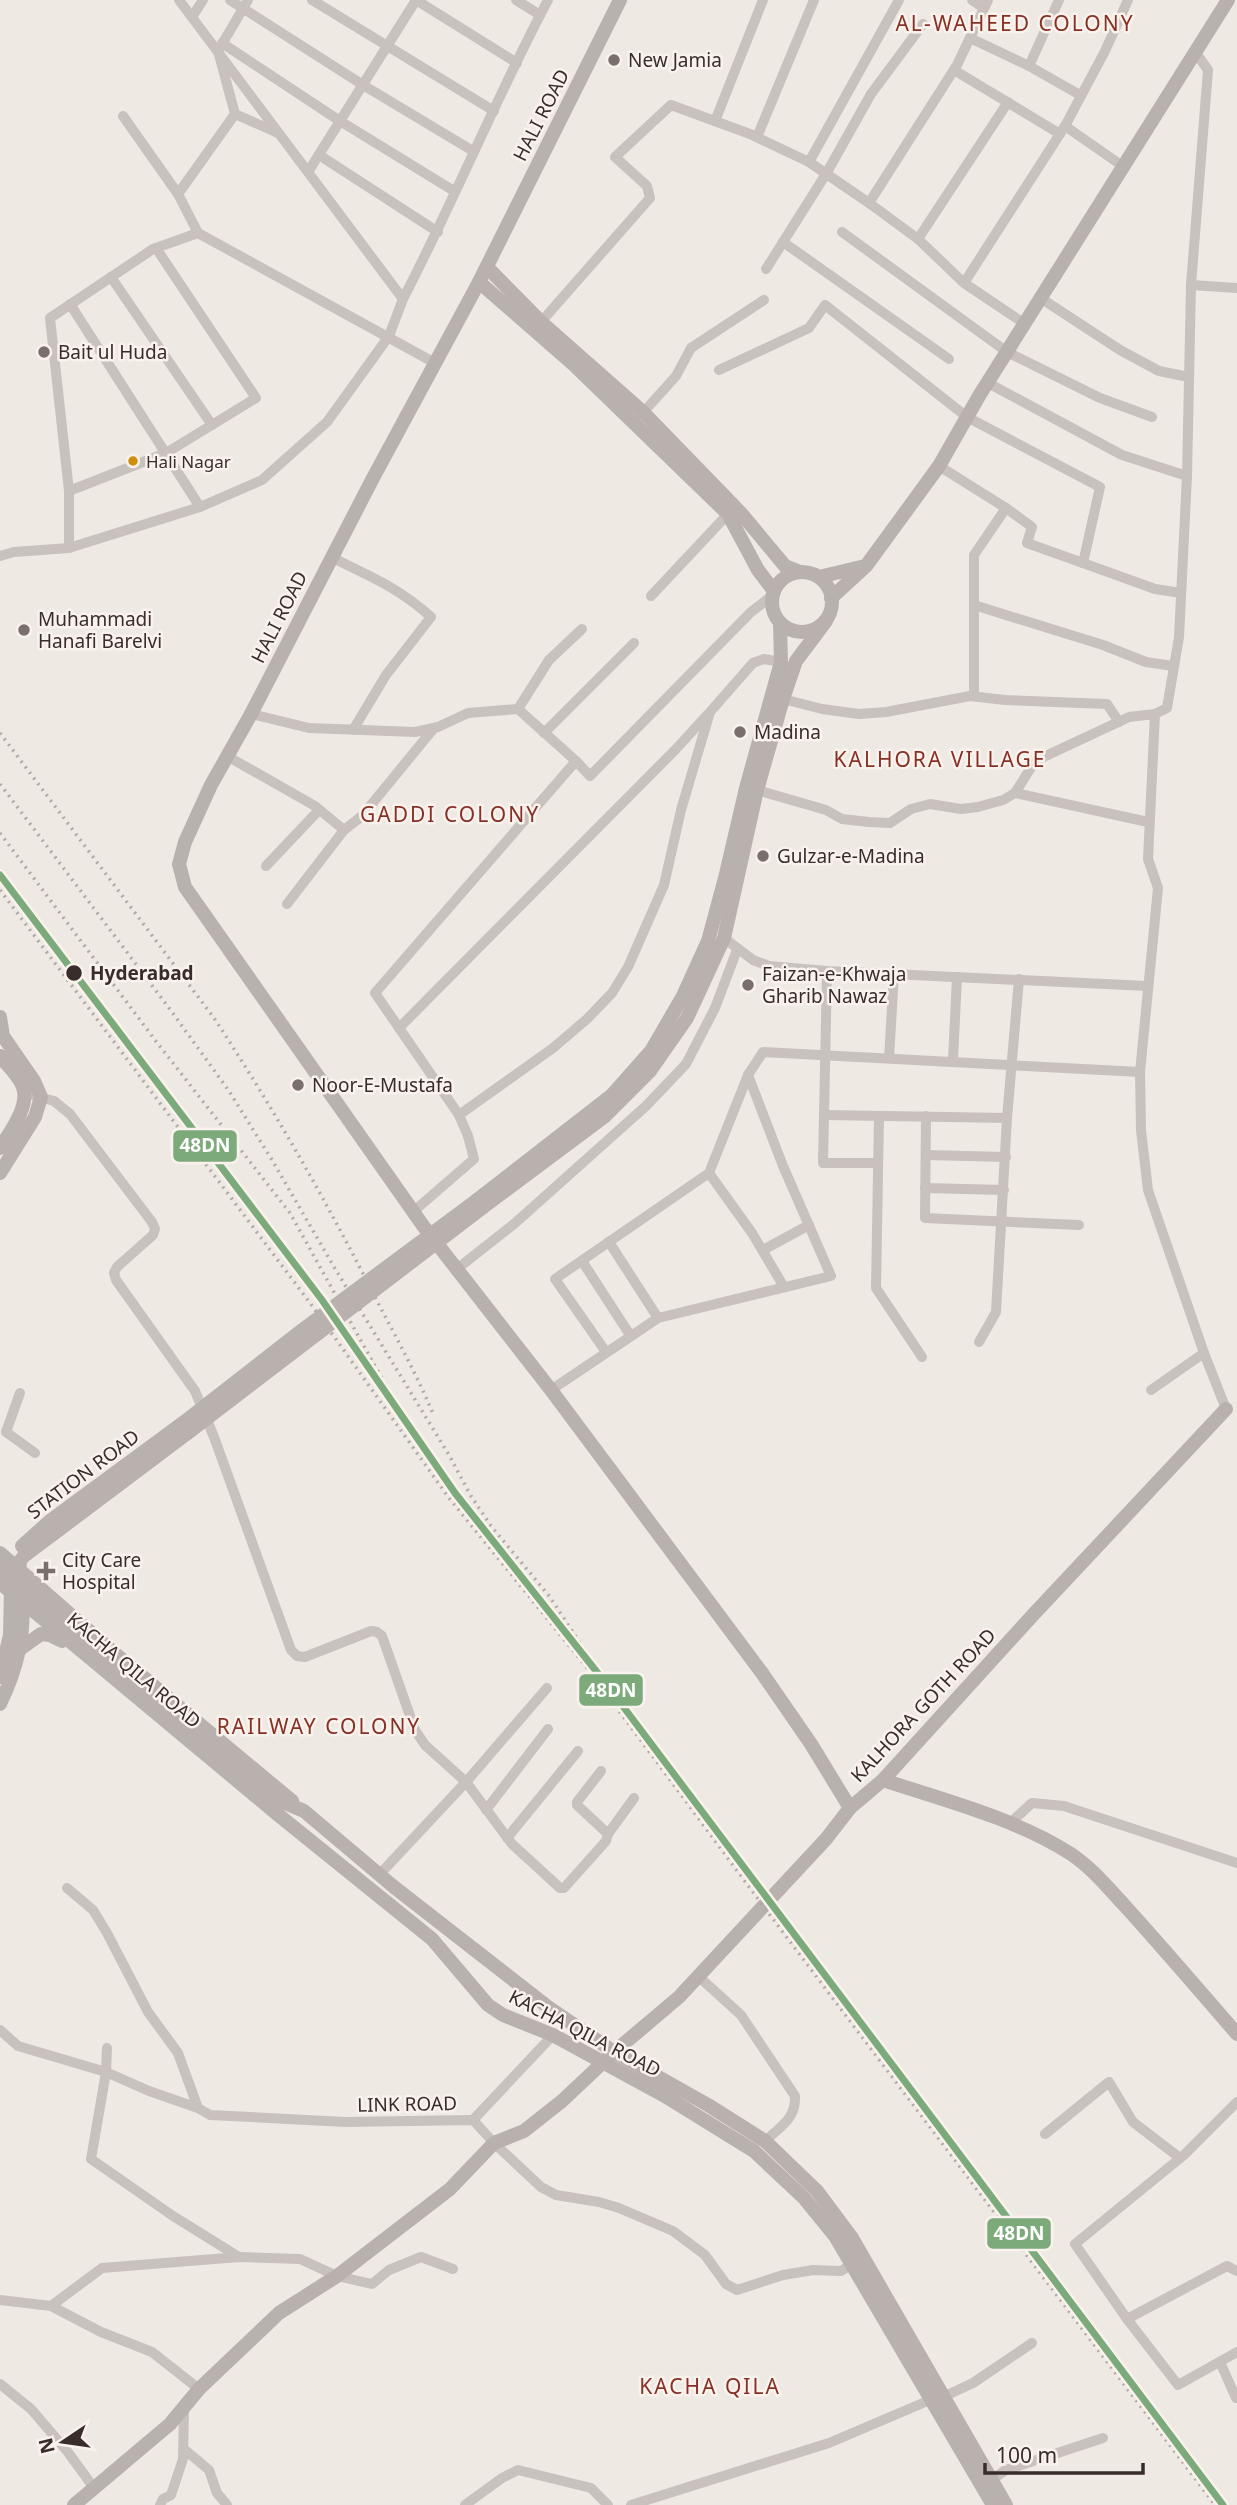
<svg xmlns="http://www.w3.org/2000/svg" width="1237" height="2505" font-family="'Noto Sans',sans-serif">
	<rect width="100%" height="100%" fill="#efe9e4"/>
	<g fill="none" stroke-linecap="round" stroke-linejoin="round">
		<g stroke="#c8c1bd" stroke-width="10">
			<path d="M179 0 403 299C454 201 496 98 548 0"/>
			<polyline points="230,0 363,85 473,151"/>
			<polyline points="312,0 494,111"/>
			<polyline points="516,0 540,15"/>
			<polyline points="972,0 984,8"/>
			<polyline points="988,0 957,65 869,203 918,239 964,283 1025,324"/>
			<polyline points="192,17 203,0"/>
			<polyline points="970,38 1029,66 1080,95"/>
			<polyline points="222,43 340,121 454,191"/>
			<polyline points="1029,66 1059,0"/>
			<polyline points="954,70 1060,134"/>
			<polyline points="235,114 278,133"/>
			<polyline points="123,116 178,194 198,233 435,363"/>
			<polyline points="715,121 763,0"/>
			<polyline points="1065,126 1124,167"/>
			<polyline points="757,137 814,0"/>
			<polyline points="319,155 438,232"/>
			<polyline points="809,162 899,0"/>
			<polyline points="308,172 416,0 517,63"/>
			<polyline points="178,194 235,114 218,51 248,0"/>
			<polyline points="842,232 1007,352 1100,398 1152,417"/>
			<polyline points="918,239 1008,102"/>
			<polyline points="783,242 949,359"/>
			<polyline points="766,269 826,174 871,94 923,24"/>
			<polyline points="111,277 212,425"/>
			<polyline points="964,283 1065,126 1105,51 1128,0"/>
			<polyline points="1191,285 1237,288"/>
			<polyline points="1042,299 1120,350 1159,371 1189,377"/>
			<polyline points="70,304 200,507"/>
			<polyline points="541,322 650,198 647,186 615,157 671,105 750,134 809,162 869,203"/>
			<polyline points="719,370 809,328 825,305 967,417 1100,487 1083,563 1155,589 1181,593"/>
			<polyline points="988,383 1122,455 1187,476"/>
			<polyline points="640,416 676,376 691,348 764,300"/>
			<polyline points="939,466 1006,508 974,555 974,605 1103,645 1146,662 1173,666"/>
			<polyline points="69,491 166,453 256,398 156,248"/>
			<polyline points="1006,508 1032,527 1027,543 1083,563"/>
			<polyline points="69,548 69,491 50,318 153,249 198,233"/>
			<polyline points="0,556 14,552 69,548 200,507 262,480 327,422 389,336 403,299"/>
			<path d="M331 557C369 576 398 587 431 617L386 675 353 730"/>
			<polyline points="651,596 728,514"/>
			<polyline points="974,605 974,696"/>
			<polyline points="783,699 822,709 859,714 886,712 970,696 1005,700 1107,704 1119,722"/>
			<polyline points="518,709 549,660 582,629"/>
			<polyline points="251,714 309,728 415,732 438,727 468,713 518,709 576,761 375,993 459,1115 468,1136 474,1159 414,1211"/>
			<polyline points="1155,714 1167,708 1179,637 1187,476 1191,285 1208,70 1196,53"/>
			<polyline points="544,733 634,643"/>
			<polyline points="227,756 315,806 344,830 362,816 434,728"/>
			<polyline points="576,761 590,776 751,612 772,596"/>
			<polyline points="757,790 826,810 842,819 869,822 890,823 911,809 930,804 961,809 978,807 1003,800 1015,793 1035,761 1129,717 1155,714 1148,859 1158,888 1140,1072 1141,1130 1148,1190 1204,1353 1226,1409"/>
			<polyline points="1015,793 1148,822"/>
			<polyline points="266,866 319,810"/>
			<polyline points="287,904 344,830"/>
			<polyline points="724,938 753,960 769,966 827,971 1147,986"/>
			<polyline points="827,971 823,1163 877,1163"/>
			<polyline points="399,1028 676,749 707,715"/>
			<polyline points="889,1058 894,974"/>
			<polyline points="953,1060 957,977"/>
			<polyline points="35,1096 54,1101 70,1114 152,1222 155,1229 153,1235 117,1267 114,1273 116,1280 195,1391 214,1437 291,1650 297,1656 305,1657 371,1631 377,1632 382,1636 415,1730 425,1745 466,1782 547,1688"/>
			<polyline points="459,1115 553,1048 587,1019 612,993 628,967 664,885 681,810 710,712 753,663 764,659 781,662"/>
			<polyline points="824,1115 1007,1118"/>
			<polyline points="879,1116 876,1288 922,1357"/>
			<polyline points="926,1116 925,1218 1079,1225"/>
			<polyline points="926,1155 1006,1157"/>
			<polyline points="709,1173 752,1233 784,1287"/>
			<polyline points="925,1188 1004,1190"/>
			<polyline points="609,1242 658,1318"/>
			<polyline points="763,1250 809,1225"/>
			<polyline points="582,1261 630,1335"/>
			<polyline points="457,1269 514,1224 646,1106 686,1064 715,1008 737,950"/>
			<polyline points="979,1342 996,1312 1007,1118 1019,979"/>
			<polyline points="606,1352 555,1279 709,1173 748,1075 763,1052 1140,1072"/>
			<polyline points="551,1390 658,1318 831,1276 783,1166 748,1075"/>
			<polyline points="1151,1390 1204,1353"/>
			<polyline points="20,1393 6,1432 35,1453"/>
			<polyline points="601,1771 577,1802 577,1805 608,1834"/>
			<polyline points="486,1810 548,1729"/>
			<polyline points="1009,1824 1032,1803 1064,1806 1237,1863"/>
			<polyline points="507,1838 578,1751"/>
			<polyline points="379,1875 466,1782 512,1844 560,1888 564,1888 606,1841 608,1834 634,1798"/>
			<polyline points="67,1888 93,1910 107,1933 148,2012 178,2053 198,2108"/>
			<path d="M698 1976 741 2015 795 2096C796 2119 781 2126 765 2141"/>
			<polyline points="0,2030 18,2046 106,2072 149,2091 198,2108 210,2115 346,2122 473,2120 494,2143 541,2187 556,2195 599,2202 619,2208 673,2231 705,2255 726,2284 737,2290 783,2275 813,2270 841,2271 852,2264"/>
			<polyline points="107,2048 106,2072 91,2159 173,2216 239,2257"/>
			<polyline points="1237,2102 1184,2155 1075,2244 1127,2319 1178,2385 1237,2352"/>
			<polyline points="473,2120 553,2035"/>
			<polyline points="1045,2134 1109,2082 1133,2122 1180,2158"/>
			<polyline points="0,2300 51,2306 101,2332 152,2352 199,2389"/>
			<polyline points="51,2306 102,2268 239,2257 300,2259 337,2276 372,2284 389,2270 421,2257 453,2269"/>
			<polyline points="1127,2319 1227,2266 1237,2271"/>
			<polyline points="1220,2362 1236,2398"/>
			<polyline points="0,2384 31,2409 67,2451 94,2488"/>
			<polyline points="943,2397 973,2383 1032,2343"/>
			<polyline points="184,2449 209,2470 217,2493 227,2505"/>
			<polyline points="991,2480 1006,2470 1103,2438"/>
			<polyline points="160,2505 163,2499 171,2495 183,2459 184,2409"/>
			<polyline points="465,2505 502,2478 518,2470 591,2488 608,2505"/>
			<polyline points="631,2505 829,2443 930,2400"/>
		</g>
		<g stroke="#b9b1ad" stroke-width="14">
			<polyline points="620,0 479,282 373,478 251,714 211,785 185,842 179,864 185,887 424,1227 551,1390 762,1673 811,1744 850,1808"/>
			<polyline points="487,267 541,322 643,412 740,512 785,566 800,572"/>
			<polyline points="479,282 573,364 728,514 758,570 774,591"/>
			<circle cx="802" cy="602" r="30"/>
			<polyline points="819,577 865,566"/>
			<polyline points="831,598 866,566 939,466 979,396 1228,0"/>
			<polyline points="0,1017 3,1036 34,1081 41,1097 35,1117 0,1173"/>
			<path d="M0 1056C7 1065 19 1076 23 1087 30 1106 10 1132 0 1148"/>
			<polyline points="477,1200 612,1095 651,1051 683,996 708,941 725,878 746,788 781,662 780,623"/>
			<polyline points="482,1208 604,1117 650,1071 687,1018 724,938 757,790 783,699 796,661 826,621"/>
			<polyline points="22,1546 50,1521 183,1423"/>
			<polyline points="0,1553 119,1657 292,1801"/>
			<polyline points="19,1574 20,1561 24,1556 189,1432"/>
			<polyline points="0,1583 276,1813 432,1939 488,2005 503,2015 553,2035 665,2096 754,2151 804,2198 835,2236 993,2505"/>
			<polyline points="20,1649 41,1634 50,1635 62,1641"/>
			<polyline points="0,1677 10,1635 11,1586"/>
			<path d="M0 1704C17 1669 25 1636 22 1598"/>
			<path d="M883 1780C944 1800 1017 1819 1071 1854 1092 1868 1108 1888 1125 1906 1163 1948 1200 1991 1237 2034"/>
			<polyline points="265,1790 276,1799 304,1811 394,1887 548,2007 614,2052 708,2105 765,2141 817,2191 852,2238 1006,2505"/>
			<polyline points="74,2505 170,2424 199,2389 279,2313 337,2276 450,2189 494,2143 524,2131 562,2101 614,2052 679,1997 826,1839 850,1808 883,1780 1032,1616 1226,1409"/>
		</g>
		<g stroke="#b0aaa7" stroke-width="3.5" stroke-dasharray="2 5" stroke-linecap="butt">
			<path d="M0 733 214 1018C274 1109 328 1204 377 1301 397 1339 418 1377 434 1416"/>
			<polyline points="0,784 172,1012 229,1091 272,1160 334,1267 449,1455 471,1496 491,1526 550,1597 593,1663"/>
			<polyline points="0,833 155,1040 290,1213 400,1411"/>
			<polyline points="0,890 313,1307 449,1498 588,1669 764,1907 1215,2505"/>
		</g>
		<g stroke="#b9b1ad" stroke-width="14">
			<polyline points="183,1423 301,1331 477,1200"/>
			<polyline points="189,1432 482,1208"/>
			<polyline points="0,1567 265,1790"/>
		</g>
		<defs>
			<polyline id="rail-1" points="0,875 322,1300 455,1493 604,1681 1223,2505"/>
		</defs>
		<use href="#rail-1" stroke="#faf2ed" stroke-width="12"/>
		<use href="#rail-1" stroke="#7caa7b" stroke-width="7"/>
	</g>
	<g fill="#796f6c" stroke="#faf2ed" stroke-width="2.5">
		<circle cx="614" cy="60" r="7"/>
		<circle cx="44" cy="352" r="7"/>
		<circle cx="24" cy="630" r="7"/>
		<circle cx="740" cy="732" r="7"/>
		<circle cx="763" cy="856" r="7"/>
		<circle cx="748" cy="985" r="7"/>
		<circle cx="298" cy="1085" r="7"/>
		<path d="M42.5 1560.5h7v7h7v7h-7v7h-7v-7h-7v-7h7z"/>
	</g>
	<circle fill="#d18e09" stroke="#faf2ed" stroke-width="2.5" cx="133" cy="461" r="6"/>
	<circle fill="#392d2b" stroke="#faf2ed" stroke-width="2.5" cx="74" cy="973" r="9"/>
	<g text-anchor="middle" stroke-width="5" stroke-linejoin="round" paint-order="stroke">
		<g font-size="17" fill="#392d2b" stroke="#faf2ed" text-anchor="start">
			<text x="146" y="468">Hali Nagar</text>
		</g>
		<g font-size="19" fill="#392d2b" stroke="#faf2ed" text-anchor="start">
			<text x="628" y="67">New Jamia</text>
			<text x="58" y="359">Bait ul Huda</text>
			<text x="38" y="626">Muhammadi<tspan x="38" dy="22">Hanafi Barelvi</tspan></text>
			<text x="754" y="739">Madina</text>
			<text x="777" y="863">Gulzar-e-Madina</text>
			<text x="762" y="981">Faizan-e-Khwaja<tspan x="762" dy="22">Gharib Nawaz</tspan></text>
			<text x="312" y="1092">Noor-E-Mustafa</text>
			<text x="62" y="1567">City Care<tspan x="62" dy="22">Hospital</tspan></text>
		</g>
		<g font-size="19" fill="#392d2b" stroke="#faf2ed">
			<text transform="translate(541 115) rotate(-63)" y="7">HALI ROAD</text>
			<text transform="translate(279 617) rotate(-63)" y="7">HALI ROAD</text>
			<text transform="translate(83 1474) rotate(-37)" y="7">STATION ROAD</text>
			<text transform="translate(134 1670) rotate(40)" y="7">KACHA QILA ROAD</text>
			<text transform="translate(923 1705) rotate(-47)" y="7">KALHORA GOTH ROAD</text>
			<text transform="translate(585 2033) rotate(27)" y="7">KACHA QILA ROAD</text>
			<text transform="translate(407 2104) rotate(-1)" y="7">LINK ROAD</text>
		</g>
		<g font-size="19" font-weight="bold" fill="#392d2b" stroke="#faf2ed" text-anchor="start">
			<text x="90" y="980">Hyderabad</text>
		</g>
		<g font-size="21" letter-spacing="2" fill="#873025" stroke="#faf2ed">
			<text x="1015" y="31">AL-WAHEED COLONY</text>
			<text x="940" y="767">KALHORA VILLAGE</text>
			<text x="450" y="822">GADDI COLONY</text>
			<text x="319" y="1734">RAILWAY COLONY</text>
			<text x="710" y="2394">KACHA QILA</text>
		</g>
	</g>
	<g stroke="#faf2ed" stroke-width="2.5">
		<rect x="172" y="1129" width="66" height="34" rx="7" fill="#7caa7b"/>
		<rect x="578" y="1673" width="66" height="34" rx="7" fill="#7caa7b"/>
		<rect x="986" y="2217" width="66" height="33" rx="7" fill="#7caa7b"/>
	</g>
	<g font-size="19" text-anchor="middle" font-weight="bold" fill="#fff">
		<text x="205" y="1152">48DN</text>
		<text x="611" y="1697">48DN</text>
		<text x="1019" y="2240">48DN</text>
	</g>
	<g transform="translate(63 2442) rotate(257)" stroke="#faf2ed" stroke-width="5" paint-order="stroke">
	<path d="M0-5L12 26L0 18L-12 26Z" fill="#392d2b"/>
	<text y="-10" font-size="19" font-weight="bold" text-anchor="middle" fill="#392d2b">N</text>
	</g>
	<path d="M985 2463v10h158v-10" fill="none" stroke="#392d2b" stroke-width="3.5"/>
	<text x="996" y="2463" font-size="21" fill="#392d2b" stroke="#faf2ed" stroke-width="5" paint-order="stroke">100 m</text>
</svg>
